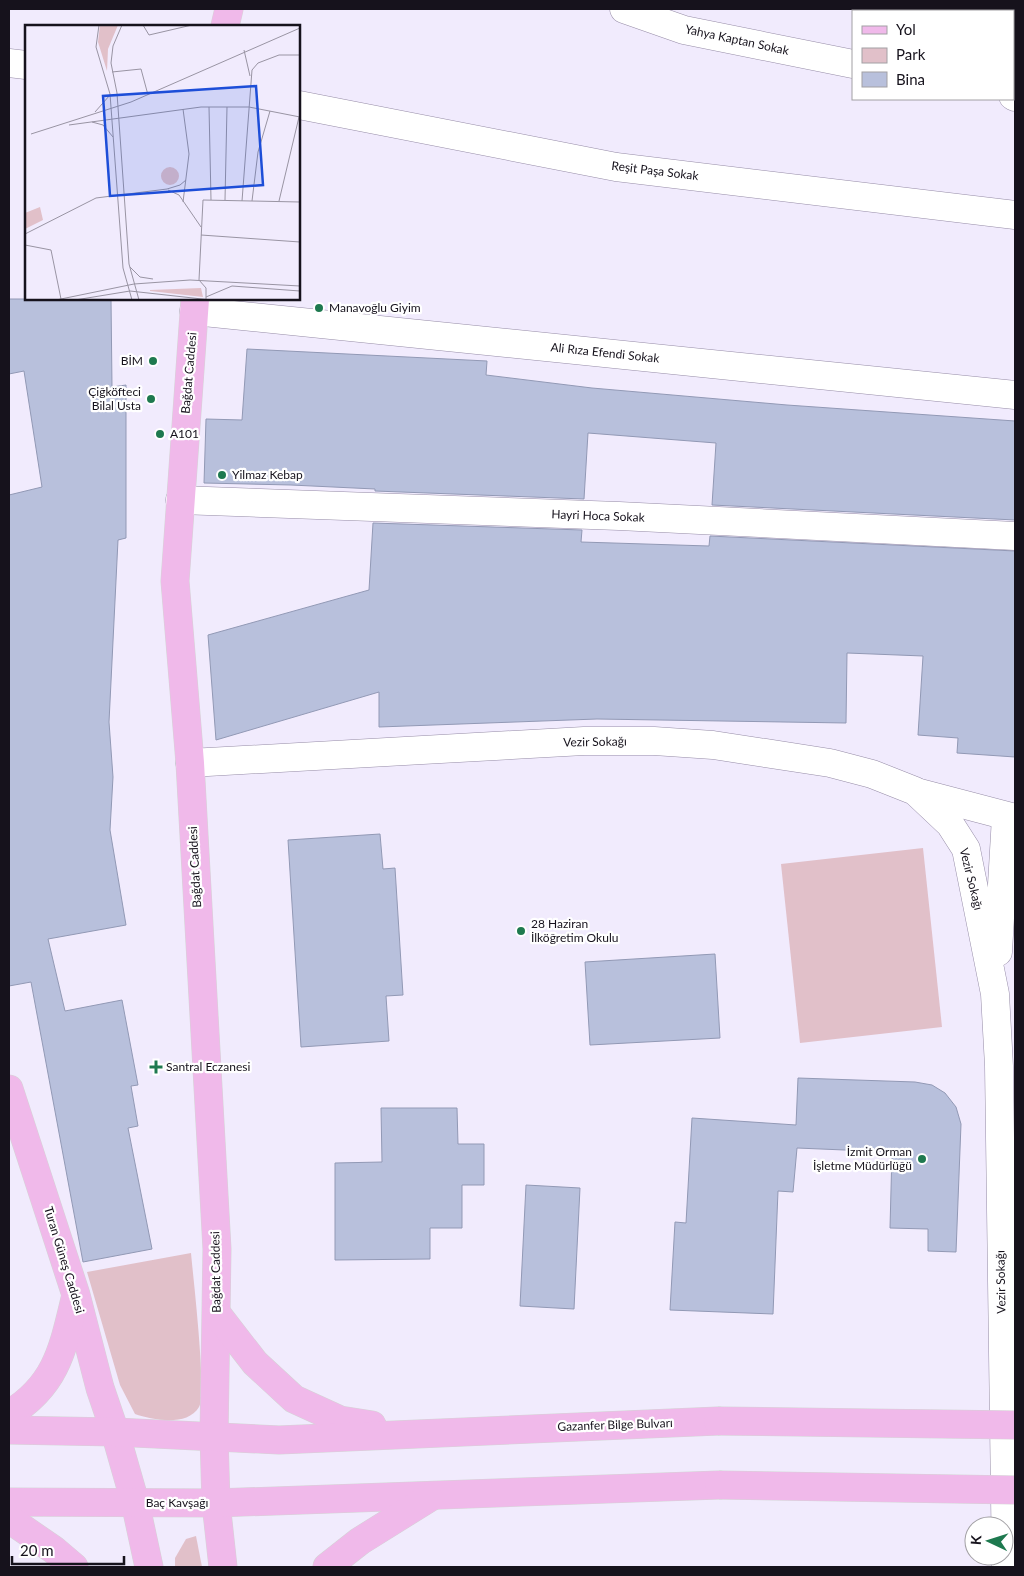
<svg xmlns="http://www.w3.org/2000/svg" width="1024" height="1576" font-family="Lato,sans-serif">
	<rect width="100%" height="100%" fill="#f1ebfd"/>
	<g fill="#e1c0c9">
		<polygon points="923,848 942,1027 800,1043 781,864"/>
		<path d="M191 1253C193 1276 207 1394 199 1407 187 1427 153 1420 135 1414L120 1385 87 1272Z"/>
		<polygon points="196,1536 202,1567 175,1567 175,1558 186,1539"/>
	</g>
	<g fill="#b8c0dc" stroke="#9299b5">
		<polygon points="9,299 111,299 112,387 126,385 126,538 118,540 109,722 113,777 110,830 126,925 48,939 65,1011 122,1000 138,1085 131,1086 138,1126 128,1128 152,1249 83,1262 31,982 9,986 9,495 42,487 24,371 9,374"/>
		<polygon points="247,349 487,361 486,375 592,388 787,405 1015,421 1015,520 712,505 716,443 588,433 584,499 375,491 375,489 291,485 204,483 206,419 242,420"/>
		<polygon points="373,523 582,530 581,542 709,546 710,536 1015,551 1015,757 957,753 958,738 918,735 923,656 847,653 846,723 597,719 379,727 379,692 216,740 208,635 369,590"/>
		<polygon points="380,834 383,869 395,868 403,995 386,996 389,1041 301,1047 288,840"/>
		<polygon points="715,954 720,1038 590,1045 585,962"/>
		<polygon points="798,1078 915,1082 932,1085 945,1093 956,1107 961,1124 956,1252 928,1251 928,1229 890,1228 892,1152 797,1148 793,1192 778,1191 773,1314 670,1310 675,1222 686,1223 692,1118 796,1125"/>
		<polygon points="381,1108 457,1108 458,1144 484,1144 484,1185 462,1185 462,1228 430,1228 430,1259 335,1260 335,1163 382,1162"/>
		<polygon points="526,1185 580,1188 574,1309 520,1306"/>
	</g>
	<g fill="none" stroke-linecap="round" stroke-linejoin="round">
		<defs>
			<g id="minor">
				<polyline points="624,9 684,30 853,64"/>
				<polyline points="9,63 26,65"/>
				<polyline points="1013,96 1015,97"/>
				<polyline points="299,105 616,167 1015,215"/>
				<polyline points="194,311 1015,395"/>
				<polyline points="180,500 619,516 1015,536"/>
				<polyline points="190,763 584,741 654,741 713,745 830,763 872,774 915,791 950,824 966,849 995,994 999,1066 1006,1567"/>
				<polyline points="920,793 1015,818"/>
				<polyline points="998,952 1006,817"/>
			</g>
			<g id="major">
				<polyline points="225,26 229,9"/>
				<polyline points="195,299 175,581 190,763 217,1249 214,1436 216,1503 223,1567"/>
				<polyline points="9,1089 76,1295 100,1388 115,1432 135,1502 149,1567"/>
				<polyline points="217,1314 255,1363 294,1399 340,1420 372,1425"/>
				<path d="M9 1414C56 1386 63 1349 75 1299"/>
				<polyline points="9,1430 115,1432 279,1440 718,1421"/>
				<polyline points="9,1502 216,1503 719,1485"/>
				<polyline points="9,1519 54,1550 74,1567"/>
				<polyline points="327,1567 360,1541 429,1498"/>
			</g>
		</defs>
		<use href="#minor" stroke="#968ca7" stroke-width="29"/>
		<use href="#major" stroke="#d5d4d6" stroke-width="29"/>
		<use href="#minor" stroke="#fff" stroke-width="28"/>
		<use href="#major" stroke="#f0b9ea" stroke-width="28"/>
		<defs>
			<g id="major-bridge">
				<polyline points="718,1421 1015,1425"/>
				<polyline points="719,1485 1015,1490"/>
			</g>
		</defs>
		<use href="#major-bridge" stroke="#d5d4d6" stroke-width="29" stroke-linecap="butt"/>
		<use href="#major-bridge" stroke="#f0b9ea" stroke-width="28"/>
	</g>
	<g fill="#1e794f" stroke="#fff" stroke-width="2">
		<circle cx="319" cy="308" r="5"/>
		<circle cx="153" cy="361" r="5"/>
		<circle cx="151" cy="399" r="5"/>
		<circle cx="160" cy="434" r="5"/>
		<circle cx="222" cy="475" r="5"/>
		<circle cx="521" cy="931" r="5"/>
		<path d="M153.5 1059.5h5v5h5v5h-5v5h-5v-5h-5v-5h5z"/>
		<circle cx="922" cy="1159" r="5"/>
	</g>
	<g text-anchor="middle" stroke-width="4.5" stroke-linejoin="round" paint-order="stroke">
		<g font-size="12" fill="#16121c" stroke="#fff">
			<text transform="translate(737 40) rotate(12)" y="4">Yahya Kaptan Sokak</text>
			<text transform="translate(655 171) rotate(7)" y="4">Reşit Paşa Sokak</text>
			<text transform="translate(605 353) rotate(6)" y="4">Ali Rıza Efendi Sokak</text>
			<text transform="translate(189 373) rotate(-85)" y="4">Bağdat Caddesi</text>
			<text transform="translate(598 516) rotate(2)" y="4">Hayri Hoca Sokak</text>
			<text transform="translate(595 742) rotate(-1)" y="4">Vezir Sokağı</text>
			<text transform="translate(195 867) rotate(-93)" y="4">Bağdat Caddesi</text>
			<text transform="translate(971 879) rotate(76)" y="4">Vezir Sokağı</text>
			<text transform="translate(64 1260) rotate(73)" y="4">Turan Güneş Caddesi</text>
			<text transform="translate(216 1272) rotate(-91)" y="4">Bağdat Caddesi</text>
			<text transform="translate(1001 1282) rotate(-91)" y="4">Vezir Sokağı</text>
			<text transform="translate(615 1425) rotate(-2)" y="4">Gazanfer Bilge Bulvarı</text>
			<text x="177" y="1507">Baç Kavşağı</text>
		</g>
		<g font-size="12" fill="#16121c" stroke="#fff" text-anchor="start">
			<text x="329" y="312">Manavoğlu Giyim</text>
			<text x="143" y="365" text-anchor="end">BİM</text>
			<text x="141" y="396" text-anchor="end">Çiğköfteci<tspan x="141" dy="14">Bilal Usta</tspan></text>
			<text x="170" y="438">A101</text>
			<text x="232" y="479">Yilmaz Kebap</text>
			<text x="531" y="928">28 Haziran<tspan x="531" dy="14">İlköğretim Okulu</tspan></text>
			<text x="166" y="1071">Santral Eczanesi</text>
			<text x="912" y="1156" text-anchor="end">İzmit Orman<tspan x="912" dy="14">İşletme Müdürlüğü</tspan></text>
		</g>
	</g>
	<g transform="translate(25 25)">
		<rect width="275" height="275" fill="#f1ebfd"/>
		<path d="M75 0H93L83 24 82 46 73 17ZM136 151a9 9 0 1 1 18 0a9 9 0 1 1-18 0ZM15 182 18 195 0 204V188ZM176 263 178 272 125 266V265Z" fill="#e1c0c9"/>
		<path fill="none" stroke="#9994a3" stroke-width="1" d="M74 0 71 22 85 69 98 243 107 275M97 0 88 21 86 38 92 68 104 239 114 275M118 0 124 10 167 0M219 25 225 51M87 47 116 44 123 70M184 82 186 175M70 87 85 70M67 97 78 100 88 112M44 100 176 82H224L275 92M6 109 106 77 275 3M143 165 154 170 176 202M200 175 202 82M217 176 227 45 233 38 254 30H275M227 176 233 127 245 86M254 176 274 92M158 177 164 129 158 84M0 209 71 173 142 164 155 160 161 155M176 210 275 217M0 220 26 225 36 274M105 242 115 252 128 254M174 255 178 175 275 177M174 255 181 263V274M181 272 207 261 275 266M31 275 109 259 165 255 275 261M50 275 105 266 186 275"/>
		<path fill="#1d4ed8" fill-opacity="0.15" stroke="#1d4ed8" stroke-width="2.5" d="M231 61 238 160 85 171 78 71Z"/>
		<rect width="275" height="275" fill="none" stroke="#16121c" stroke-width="2.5"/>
	</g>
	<rect width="1024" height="1576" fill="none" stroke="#16121c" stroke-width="20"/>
	<rect x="852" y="10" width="162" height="90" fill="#ffffff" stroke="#a2a0a4"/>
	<rect x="862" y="26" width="25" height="8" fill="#f0b9ea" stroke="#a2a0a4"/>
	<text x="896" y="35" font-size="15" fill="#16121c">Yol</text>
	<rect x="862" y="48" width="25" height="15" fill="#e1c0c9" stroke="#a2a0a4"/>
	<text x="896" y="60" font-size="15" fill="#16121c">Park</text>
	<rect x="862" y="72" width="25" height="15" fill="#b8c0dc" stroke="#a2a0a4"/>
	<text x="896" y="85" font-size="15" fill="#16121c">Bina</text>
	<g transform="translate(989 1541) rotate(274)"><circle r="24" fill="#ffffff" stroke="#a2a0a4"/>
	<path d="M0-4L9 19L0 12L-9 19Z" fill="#1e794f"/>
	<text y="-8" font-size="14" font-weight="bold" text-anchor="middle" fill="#16121c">K</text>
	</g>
	<path d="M12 1556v8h112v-8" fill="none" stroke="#16121c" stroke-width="2.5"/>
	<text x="20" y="1556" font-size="15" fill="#16121c" stroke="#ffffff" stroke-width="4" paint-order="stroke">20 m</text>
</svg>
